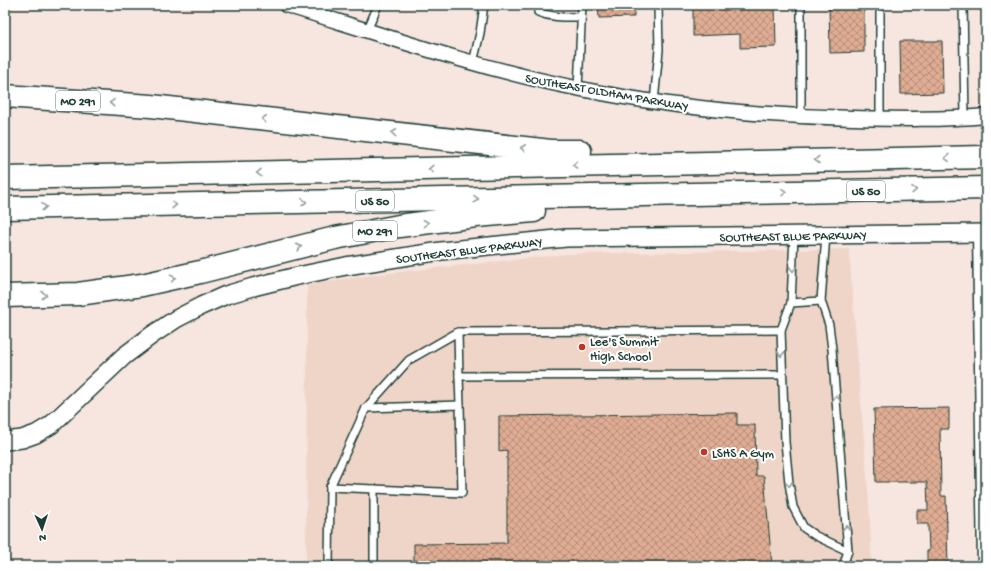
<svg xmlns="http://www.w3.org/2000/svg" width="991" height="571" font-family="'Gochi Hand',sans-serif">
	<defs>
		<pattern id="building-cross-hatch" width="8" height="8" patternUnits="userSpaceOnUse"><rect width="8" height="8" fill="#e0ac93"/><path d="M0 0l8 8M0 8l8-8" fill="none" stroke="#b58d79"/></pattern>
	</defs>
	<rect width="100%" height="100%" fill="#f6e6df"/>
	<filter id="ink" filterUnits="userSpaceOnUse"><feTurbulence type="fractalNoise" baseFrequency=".025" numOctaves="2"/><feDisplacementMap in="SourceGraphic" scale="8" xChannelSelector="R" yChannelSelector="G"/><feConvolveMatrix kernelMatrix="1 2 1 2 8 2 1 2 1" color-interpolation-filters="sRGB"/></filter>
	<g filter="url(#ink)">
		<polygon fill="#efd5c8" points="849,249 869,502 872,566 306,566 307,285 379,274 567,254"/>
		<g fill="url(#building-cross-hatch)" stroke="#1f3d34">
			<polygon points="598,5 634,5 634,17 599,18"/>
			<polygon points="693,5 775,5 776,47 740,48 740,34 693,36"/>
			<polygon points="829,5 864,5 864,52 830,53"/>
			<polygon points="900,41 942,41 943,93 901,94"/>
			<polygon points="949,408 949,429 940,429 941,496 946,496 948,566 927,566 927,551 929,551 928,524 917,524 917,510 928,510 927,482 876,482 874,409"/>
			<polygon points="737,413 737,425 755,425 756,476 764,476 772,566 414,566 414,544 507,543 507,450 499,451 499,416"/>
		</g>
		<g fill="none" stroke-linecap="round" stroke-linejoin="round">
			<defs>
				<g id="service">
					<path d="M538 5V12C552 18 566 17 581 17"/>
					<polyline points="801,5 801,116"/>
					<polyline points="963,5 965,118"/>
					<polyline points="880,13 880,119"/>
					<polyline points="367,31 378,5"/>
					<polyline points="473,63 480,33 484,5"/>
					<polyline points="578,88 582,5"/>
					<polyline points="654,102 659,50 658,5"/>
					<polyline points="794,235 791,303 781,330 785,442 789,483 793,507 804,528 816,536 848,551"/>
					<polyline points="826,235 821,301 829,325 832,349 848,551 843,566"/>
					<polyline points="791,303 821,301"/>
					<polyline points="458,332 459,376"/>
					<polyline points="460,405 459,376 782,375"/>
					<polyline points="330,487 462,493 460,405 366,408"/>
					<polyline points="329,566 330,487 366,408 409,360 458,332 781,330"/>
					<polyline points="374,566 374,489"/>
				</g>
				<g id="minor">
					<path d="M286 5C382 35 477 68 576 88 667 107 760 116 853 118 898 119 942 120 986 116"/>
					<polyline points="980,233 985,566"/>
				</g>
				<polyline id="tertiary" points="5,441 22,439 36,434 51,425 124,356 152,335 176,319 201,306 226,295 253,287 293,277 346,266 441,251 566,238 986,233"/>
				<g id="motorway">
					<polyline points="5,96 151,106 551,151 580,151"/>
					<polyline points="5,178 986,157"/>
					<polyline points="5,208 986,188"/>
					<polyline points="5,296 78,294 142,285 200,272 335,238 399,226 476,216 534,211"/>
				</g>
			</defs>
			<use href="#service" stroke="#1f3d34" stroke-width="10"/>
			<use href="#minor" stroke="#1f3d34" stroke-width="17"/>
			<use href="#tertiary" stroke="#1f3d34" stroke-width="20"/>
			<use href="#motorway" stroke="#1f3d34" stroke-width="25"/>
			<use href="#service" stroke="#fff" stroke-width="7"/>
			<use href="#minor" stroke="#fff" stroke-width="14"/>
			<use href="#tertiary" stroke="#fff" stroke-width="17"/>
			<use href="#motorway" stroke="#fff" stroke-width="22"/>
		</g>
		<defs><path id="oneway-chevron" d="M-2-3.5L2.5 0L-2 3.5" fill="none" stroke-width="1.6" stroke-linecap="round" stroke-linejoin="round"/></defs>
		<g stroke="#8f9e9a">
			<use href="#oneway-chevron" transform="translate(112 103) rotate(-176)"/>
			<use href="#oneway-chevron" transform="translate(264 119) rotate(-174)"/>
			<use href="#oneway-chevron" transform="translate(394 133) rotate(-174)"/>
			<use href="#oneway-chevron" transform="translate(523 148) rotate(-174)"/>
			<use href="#oneway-chevron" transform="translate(947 158) rotate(179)"/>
			<use href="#oneway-chevron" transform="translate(817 160) rotate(179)"/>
			<use href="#oneway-chevron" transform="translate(575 165) rotate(179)"/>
			<use href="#oneway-chevron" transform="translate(431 169) rotate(179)"/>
			<use href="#oneway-chevron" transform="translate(259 173) rotate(179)"/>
			<use href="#oneway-chevron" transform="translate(914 190) rotate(-1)"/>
			<use href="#oneway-chevron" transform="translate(784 192) rotate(-1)"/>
			<use href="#oneway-chevron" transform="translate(476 199) rotate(-1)"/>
			<use href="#oneway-chevron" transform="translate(304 202) rotate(-1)"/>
			<use href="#oneway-chevron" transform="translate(174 205) rotate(-1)"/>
			<use href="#oneway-chevron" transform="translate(44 207) rotate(-1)"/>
			<use href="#oneway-chevron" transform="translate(426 223) rotate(-8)"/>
			<use href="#oneway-chevron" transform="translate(299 247) rotate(-14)"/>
			<use href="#oneway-chevron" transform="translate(793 269) rotate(91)"/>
			<use href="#oneway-chevron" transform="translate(173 278) rotate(-12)"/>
			<use href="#oneway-chevron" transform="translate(44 295) rotate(-2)"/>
			<use href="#oneway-chevron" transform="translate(781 354) rotate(89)"/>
			<use href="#oneway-chevron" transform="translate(836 398) rotate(-95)"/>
			<use href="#oneway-chevron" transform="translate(789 484) rotate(82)"/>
			<use href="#oneway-chevron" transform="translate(846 528) rotate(-94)"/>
		</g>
	</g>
	<g fill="#c8321e" stroke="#fff" stroke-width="1.5">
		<circle cx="582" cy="347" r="4"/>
		<circle cx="704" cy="452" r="4"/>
	</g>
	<g text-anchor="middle" stroke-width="4" stroke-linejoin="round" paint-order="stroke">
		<g fill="#fff" stroke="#627771" stroke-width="1">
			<rect x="56" y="91" width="44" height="20" rx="3"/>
			<rect x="847" y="181" width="38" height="20" rx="3"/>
			<rect x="356" y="191" width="38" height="20" rx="3"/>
			<rect x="353" y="221" width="44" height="20" rx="3"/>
		</g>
		<g font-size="12" font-weight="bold" fill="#1f3d34">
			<text x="78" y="105">MO 291</text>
			<text x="866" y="195">US 50</text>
			<text x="375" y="205">US 50</text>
			<text x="375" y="235">MO 291</text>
		</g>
		<g font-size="13" fill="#1f3d34" stroke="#fff">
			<text transform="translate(607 91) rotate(10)" y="5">SOUTHEAST OLDHAM PARKWAY</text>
			<text transform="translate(793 235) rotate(-1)" y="5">SOUTHEAST BLUE PARKWAY</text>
			<text transform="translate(469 249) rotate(-7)" y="5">SOUTHEAST BLUE PARKWAY</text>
		</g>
		<g font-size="13" fill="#1f3d34" stroke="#fff" text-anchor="start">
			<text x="590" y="345">Lee's Summit<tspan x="590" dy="15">High School</tspan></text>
			<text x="712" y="457">LSHS A Gym</text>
		</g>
	</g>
	<rect width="991" height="571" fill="none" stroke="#fff" stroke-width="20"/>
	<rect x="10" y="10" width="971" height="551" fill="none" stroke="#1f3d34" stroke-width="1.5" filter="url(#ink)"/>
	<g transform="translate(42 529) rotate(177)" stroke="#ffffff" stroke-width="3" paint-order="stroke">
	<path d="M0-3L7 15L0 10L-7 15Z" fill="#1f3d34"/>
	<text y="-6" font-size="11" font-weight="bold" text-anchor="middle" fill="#1f3d34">N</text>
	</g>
</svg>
